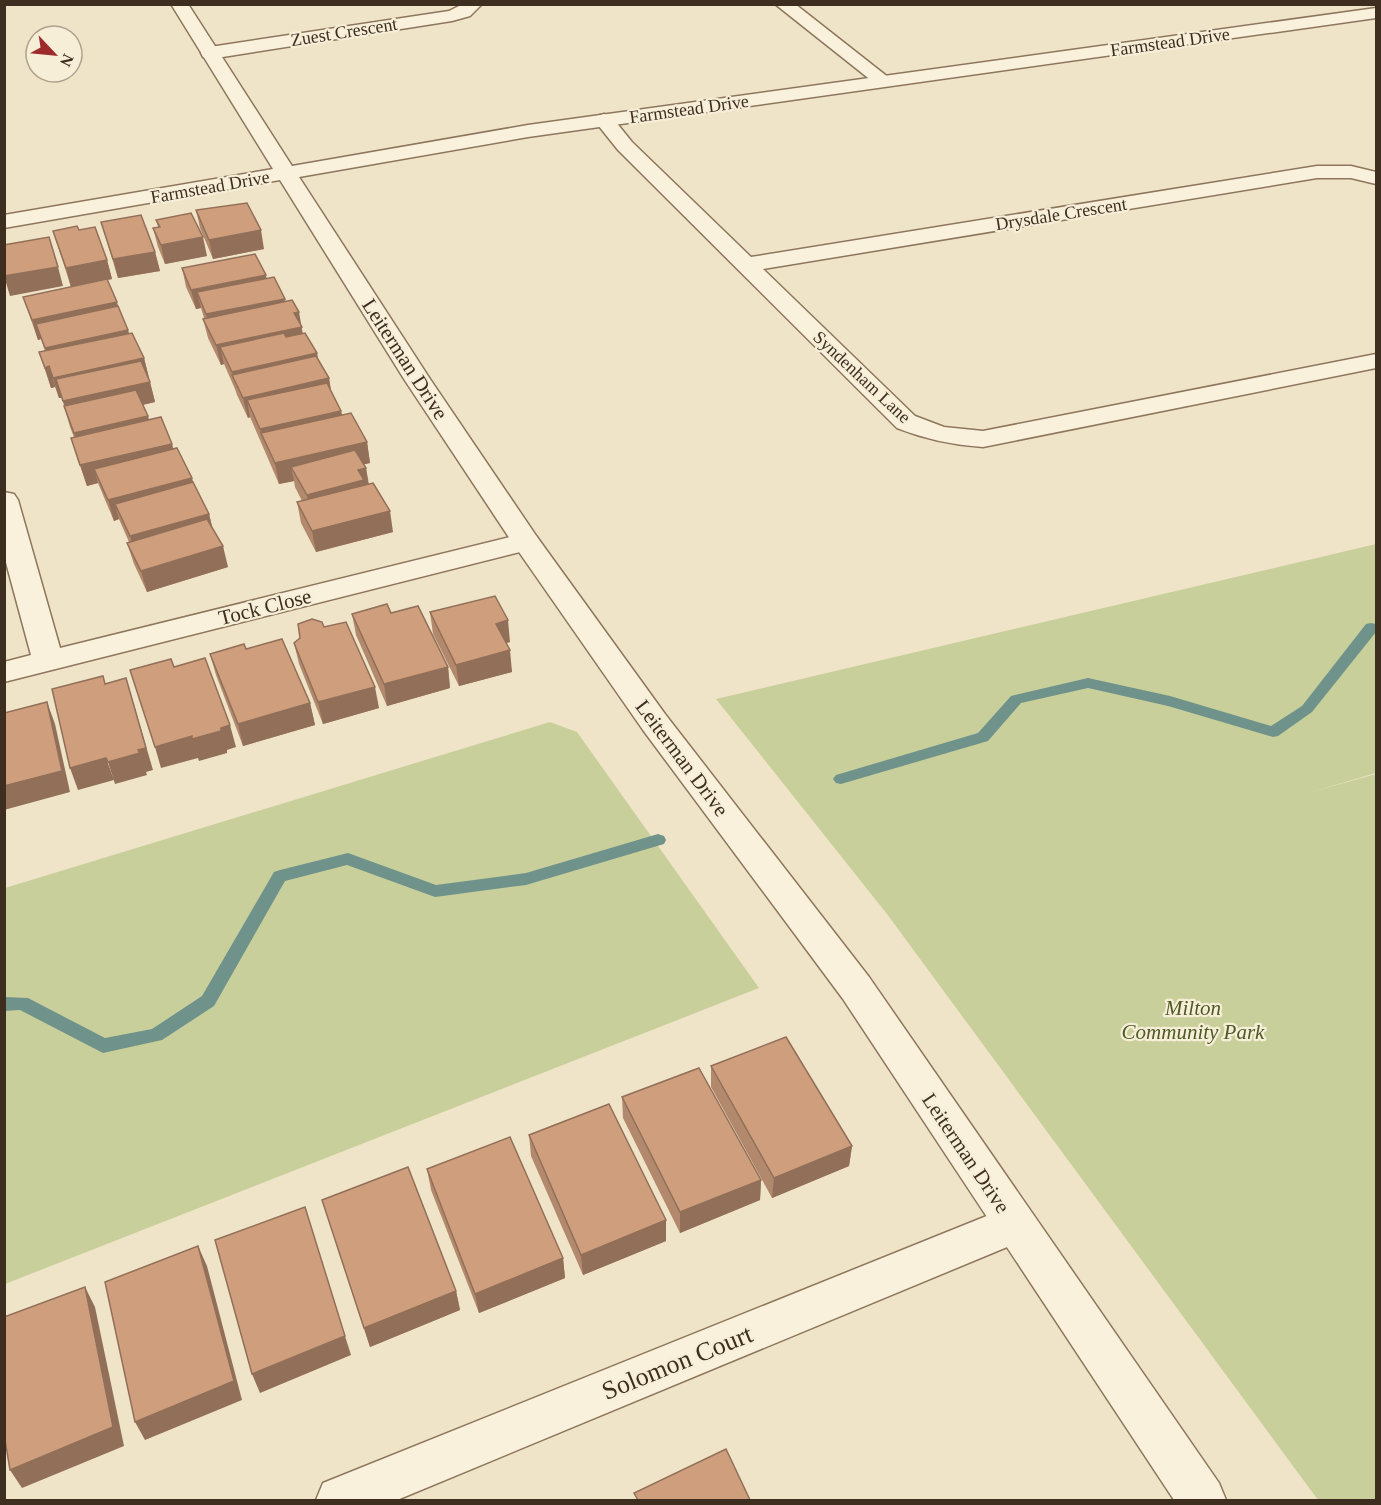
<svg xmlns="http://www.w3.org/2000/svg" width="1381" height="1505" font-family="'Times New Roman',serif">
	<rect width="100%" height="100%" fill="#f0e4c8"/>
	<g fill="#c9cf9b">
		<polygon points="1376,544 1376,773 1308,793 1376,774 1376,1500 1318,1500 887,914 716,699"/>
		<polygon points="550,722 577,732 759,988 5,1284 5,888"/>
	</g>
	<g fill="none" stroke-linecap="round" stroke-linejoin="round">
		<g fill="#6f938a" fill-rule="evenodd">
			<polygon points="1371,623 1376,624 1376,632 1312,712 1278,736 1273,737 1168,706 1088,688 1021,703 988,741 841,784 836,783 833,779 836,775 978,733 1011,696 1088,678 1170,696 1271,726 1302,706 1366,624"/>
			<polygon points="658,834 664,836 666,840 664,844 526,885 435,897 347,865 285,881 214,1006 162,1040 103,1053 20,1010 4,1011 4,997 28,998 105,1038 152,1029 202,996 274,872 280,870 348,853 436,885 526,873"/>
		</g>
		<defs>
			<g id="minor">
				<polygon points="463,4 482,4 470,16 452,21 210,59 203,57 201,53 203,49 210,47 449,11"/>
				<polygon points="775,4 795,4 893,81 891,85 877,85"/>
				<path d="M604 114 611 116 632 142 751 257 1317 166H1351L1376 172V184L1351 178H1317L763 269 915 416 944 427 983 431 1376 354V368L983 447C953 445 925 439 897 428L618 150 594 120 597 116Z"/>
				<polygon points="4,492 14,494 18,500 60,648 526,533 536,536 540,542 536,548 4,682 4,662 31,655 4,555"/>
				<polygon points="1014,1205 1029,1210 1035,1224 1029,1238 397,1500 316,1500 323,1483"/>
			</g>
			<polygon id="tertiary" points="171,4 188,4 292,166 528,125 1376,8 1376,18 528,137 299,177 430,379 537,537 665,714 869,977 1219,1483 1226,1500 1174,1500 843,999 643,730 512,542 404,379 280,180 4,228 4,215 273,169"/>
		</defs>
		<use href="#minor" stroke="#8d765c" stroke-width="3"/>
		<use href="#tertiary" stroke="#8d765c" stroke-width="3"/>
		<use href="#minor" fill="#faf1dc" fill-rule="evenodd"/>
		<use href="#tertiary" fill="#faf1dc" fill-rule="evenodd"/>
	</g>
	<g fill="#b2896c">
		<polygon points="196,210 264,249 213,259 200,228"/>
		<polygon points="156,220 207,256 165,264 158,247 153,228 158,227"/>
		<polygon points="101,222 155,252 160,271 118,278"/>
		<polygon points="79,230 107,260 112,279 107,280 129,333 144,358 155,402 143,405 149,420 172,444 173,449 194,486 209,514 213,530 228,567 147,592 134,564 127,543 129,542 119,519 114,521 98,483 87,486 71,438 74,437 70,427 62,398 59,398 55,387 51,388 39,352 45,351 41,339 38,340 23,297 71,287 53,231"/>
		<polygon points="182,268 266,279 285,302 303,334 317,353 318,359 329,378 331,390 342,414 367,442 370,463 363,464 366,468 369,484 393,532 316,552 301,523 297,502 302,501 295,487 294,481 279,484 250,417 248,418 237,395 235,389 224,364 221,365 208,338 203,319 204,318 201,308 196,309 186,287"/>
		<polygon points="430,612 510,642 506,643 512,672 459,686 433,634"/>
		<polygon points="391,613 448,667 450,688 387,706 356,635 352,614"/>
		<polygon points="324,627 379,708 323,724 299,664 294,643"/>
		<polygon points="246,649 310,703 315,725 243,746 216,675 210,654"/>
		<polygon points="711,1066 852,1146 849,1166 772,1198 711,1087"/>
		<polygon points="622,1097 761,1180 760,1200 680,1233 623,1118"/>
		<polygon points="529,1135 666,1220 666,1241 583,1275 531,1156"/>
		<polygon points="427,1169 563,1258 565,1278 479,1313 431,1190"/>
		<polygon points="322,1200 456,1291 460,1310 370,1347"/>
	</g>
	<g fill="#916f58">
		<polygon points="261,230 264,249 213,259 209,240"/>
		<polygon points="203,237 207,256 165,264 161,245"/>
		<polygon points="155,252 160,271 118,278 113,259"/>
		<polygon points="107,260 112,279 71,287 66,268"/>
		<polygon points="58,267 63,286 10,296 4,276"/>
		<polygon points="266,275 269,295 197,292 201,308 196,309 191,290"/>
		<polygon points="285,299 288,318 211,334 206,314"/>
		<polygon points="117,302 122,322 36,324 41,339 38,340 32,320"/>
		<polygon points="299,312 305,346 220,347 224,364 221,365 216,345 294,313"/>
		<polygon points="128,330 133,349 51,368 45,348"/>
		<polygon points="317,353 320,373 234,378 232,372"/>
		<polygon points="144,358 149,378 56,379 62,398 59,398 53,378"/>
		<polygon points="49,366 55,387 51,388 45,368"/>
		<polygon points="329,378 332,398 247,400 250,417 248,418 243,398"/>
		<polygon points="150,382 155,402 69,421 63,401"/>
		<polygon points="341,411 345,431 261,434 260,429"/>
		<polygon points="148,416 153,436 80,453 74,433"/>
		<polygon points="367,442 370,463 298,480 291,467 294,481 279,484 275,463"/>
		<polygon points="172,444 177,465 94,469 98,483 87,486 80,465"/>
		<polygon points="366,468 369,489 311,516 307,495 358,470"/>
		<polygon points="192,478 198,498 115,504 119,519 114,521 108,500"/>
		<polygon points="390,511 393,532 316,552 312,531"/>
		<polygon points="209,514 214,535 136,557 130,536"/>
		<polygon points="223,546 228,567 147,592 141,571"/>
		<polygon points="508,620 510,642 498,645 496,624"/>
		<polygon points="510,650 512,672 459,686 456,665"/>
		<polygon points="448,667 450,688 387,706 384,684"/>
		<polygon points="126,678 153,770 146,772 147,775 115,784 108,762"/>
		<polygon points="375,687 379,708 323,724 318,702"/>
		<polygon points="47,702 55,724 70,792 4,810 4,786"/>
		<polygon points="310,703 315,725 243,746 238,724"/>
		<polygon points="230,725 236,747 227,750 227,753 199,761 198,758 161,768 155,747"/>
		<polygon points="106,758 114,780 78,790 70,768"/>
		<polygon points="852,1146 849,1166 772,1198 774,1178"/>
		<polygon points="761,1180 760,1200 680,1233 680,1212"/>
		<polygon points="666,1220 666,1241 583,1275 581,1255"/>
		<polygon points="198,1246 207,1266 242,1400 145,1440 135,1422"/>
		<polygon points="563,1258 565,1278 479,1313 475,1294"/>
		<polygon points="85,1287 95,1307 124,1446 22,1488 10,1470"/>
		<polygon points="456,1291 460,1310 370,1347 364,1328"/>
		<polygon points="345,1336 351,1355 260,1393 252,1374"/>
	</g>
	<g fill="#cf9f7d" stroke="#916f58" stroke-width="1.5">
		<polygon points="247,203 261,230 209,240 196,210"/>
		<polygon points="191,213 203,237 161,245 153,228 160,227 156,220"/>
		<polygon points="141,215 155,252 113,259 101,222"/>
		<polygon points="77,226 79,230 95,227 107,260 66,268 53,231"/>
		<polygon points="49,237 58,267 4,276 4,245"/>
		<polygon points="255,254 266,275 191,290 182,268"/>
		<polygon points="274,277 285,299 206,314 197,292"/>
		<polygon points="107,279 117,302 32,320 23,297"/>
		<polygon points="292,300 299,312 294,313 302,327 216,345 203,319"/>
		<polygon points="118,306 128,330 45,348 36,324"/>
		<polygon points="132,333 144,358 53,378 49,366 45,368 39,352"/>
		<polygon points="284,333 286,337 305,333 317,353 232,372 220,347"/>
		<polygon points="316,356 329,378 243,398 232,375"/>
		<polygon points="141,361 150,382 63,401 56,379"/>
		<polygon points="327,383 341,411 260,429 247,400"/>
		<polygon points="136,390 148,416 74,433 64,406"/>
		<polygon points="351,413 367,442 275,463 261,433"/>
		<polygon points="161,417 172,444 80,465 71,438"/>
		<polygon points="177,448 192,478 108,500 94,469"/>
		<polygon points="355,450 366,468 358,470 364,480 307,495 291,467"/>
		<polygon points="193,482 209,514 130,536 115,504"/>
		<polygon points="373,483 390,511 312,531 297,502"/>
		<polygon points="207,519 223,546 141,571 127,543"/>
		<polygon points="495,596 508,620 496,624 510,650 456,665 430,612"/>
		<polygon points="387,604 391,613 418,606 448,667 384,684 352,614"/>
		<polygon points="312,619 322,622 324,627 346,622 375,687 318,702 294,643 300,638 298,624"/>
		<polygon points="282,639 310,703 238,724 210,654 244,644 246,649"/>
		<polygon points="205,658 230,725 221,728 221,731 192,739 192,736 155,747 130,670 171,659 174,667"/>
		<polygon points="103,676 105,684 126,678 146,748 138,750 140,753 108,762 106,758 70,768 52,689"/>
		<polygon points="47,702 62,771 4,786 4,713"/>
		<polygon points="786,1037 852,1146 774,1178 711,1066"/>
		<polygon points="699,1068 761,1180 680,1212 622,1097"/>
		<polygon points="609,1104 666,1220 581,1255 529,1135"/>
		<polygon points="510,1137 563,1258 475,1294 427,1169"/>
		<polygon points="408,1167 456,1291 364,1328 322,1200"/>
		<polygon points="305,1207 345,1336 252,1374 215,1240"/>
		<polygon points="198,1246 234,1381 135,1422 105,1282"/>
		<polygon points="85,1287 113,1427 10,1470 4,1434 4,1317"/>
		<polygon points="726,1449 750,1500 638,1500 634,1493"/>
	</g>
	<g text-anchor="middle" stroke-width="4.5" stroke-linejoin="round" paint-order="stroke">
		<g font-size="18" fill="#3d2e20" stroke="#f7eed8">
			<text transform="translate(344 32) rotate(-9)" y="6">Zuest Crescent</text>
			<text transform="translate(1170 42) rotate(-8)" y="6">Farmstead Drive</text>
			<text transform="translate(689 109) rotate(-8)" y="6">Farmstead Drive</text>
			<text transform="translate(210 187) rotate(-10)" y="6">Farmstead Drive</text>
			<text transform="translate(1061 214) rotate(-9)" y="6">Drysdale Crescent</text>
			<text transform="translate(862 377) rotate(43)" y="6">Syndenham Lane</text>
		</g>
		<g font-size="21" fill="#3d2e20" stroke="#f7eed8">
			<text transform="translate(405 359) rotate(57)" y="7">Leiterman Drive</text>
			<text transform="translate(265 607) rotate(-14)" y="7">Tock Close</text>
			<text transform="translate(682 758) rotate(53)" y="7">Leiterman Drive</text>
			<text transform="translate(966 1153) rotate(56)" y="7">Leiterman Drive</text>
		</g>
		<g font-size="21" font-style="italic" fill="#4d5a26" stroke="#f7eed8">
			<text x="1193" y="1015">Milton<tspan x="1193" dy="24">Community Park</tspan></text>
		</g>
		<g font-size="26" fill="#3d2e20" stroke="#f7eed8">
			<text transform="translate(677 1362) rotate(-22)" y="9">Solomon Court</text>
		</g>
	</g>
	<rect width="1381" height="1505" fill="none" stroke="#3d2e20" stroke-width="12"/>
	<g transform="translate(54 54) rotate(116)"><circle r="28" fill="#f7eed8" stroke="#ada18e" stroke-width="1.5"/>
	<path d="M0-4.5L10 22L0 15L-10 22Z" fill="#9e2a2b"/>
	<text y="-9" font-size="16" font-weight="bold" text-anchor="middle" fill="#3d2e20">N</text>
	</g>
</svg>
